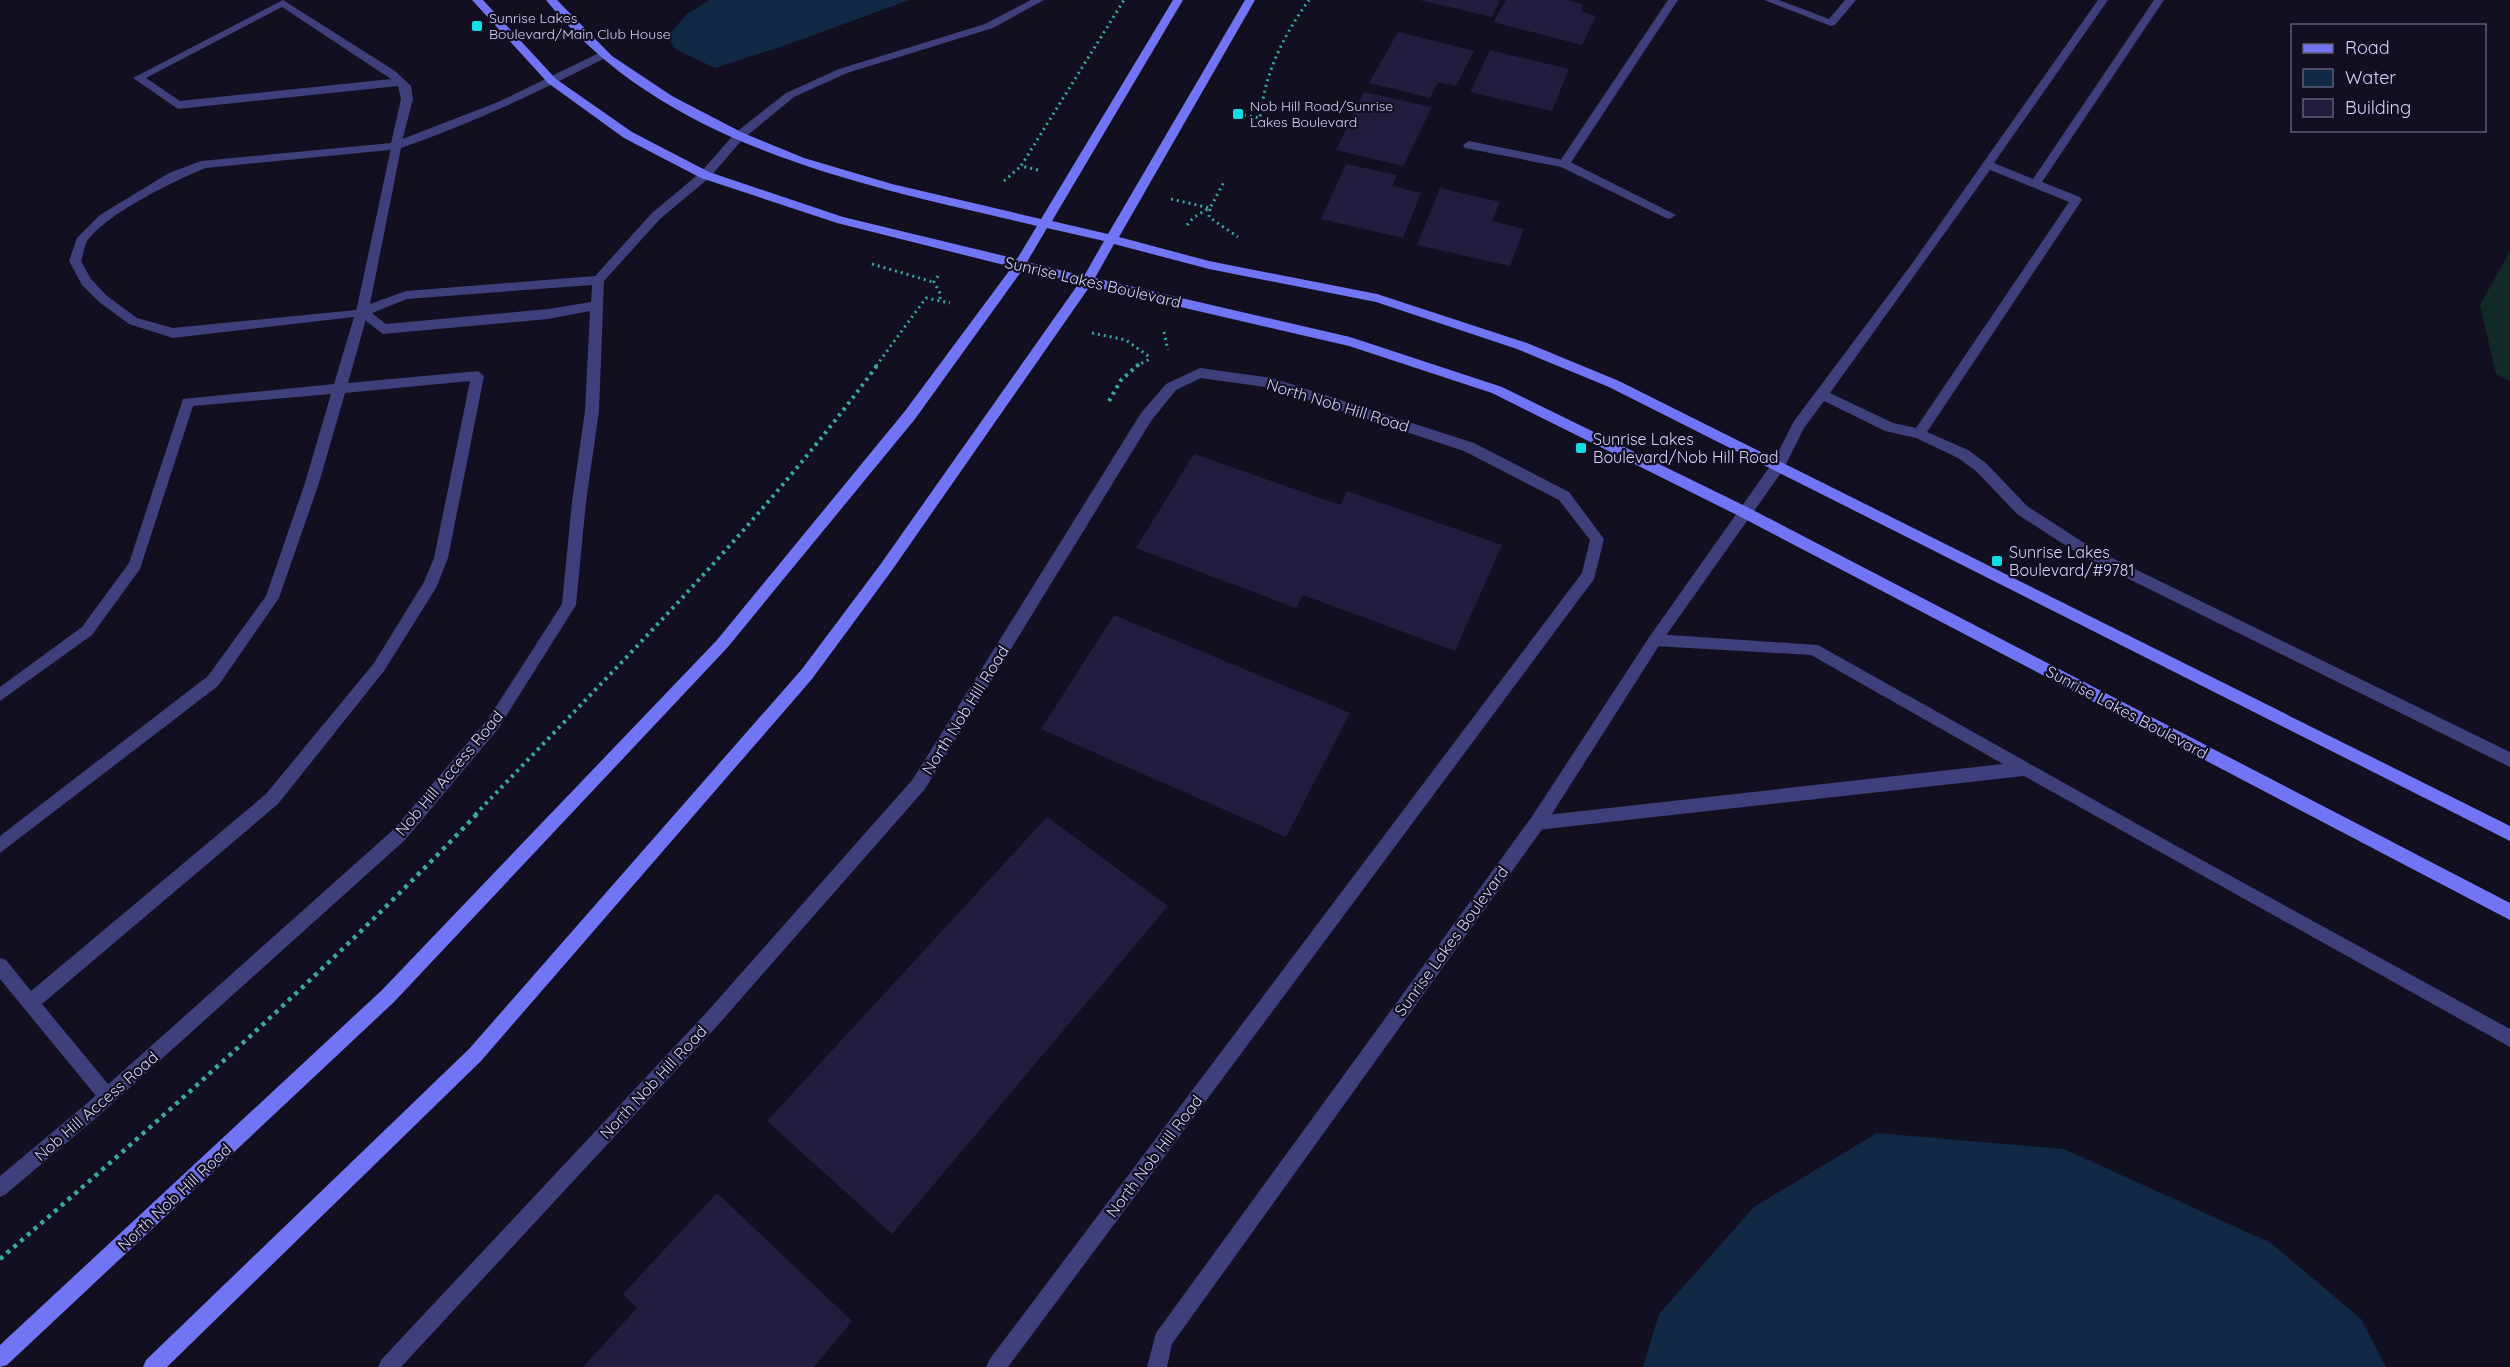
<svg xmlns="http://www.w3.org/2000/svg" width="2510" height="1367" font-family="Quicksand,sans-serif">
	<rect width="100%" height="100%" fill="#110f20"/>
	<polygon fill="#122a27" points="2510,251 2510,381 2496,374 2480,305"/>
	<g fill="#122946">
		<polygon points="710,0 909,0 789,44 715,68 675,49 668,36 686,15"/>
		<polygon points="1877,1133 2064,1149 2271,1243 2361,1319 2386,1367 1643,1367 1659,1314 1754,1207"/>
	</g>
	<g fill="#221c3f">
		<polygon points="1419,0 1500,0 1492,17"/>
		<polygon points="1506,0 1566,0 1582,4 1582,12 1596,16 1582,45 1493,22"/>
		<polygon points="1398,32 1474,51 1456,86 1438,82 1430,98 1369,83"/>
		<polygon points="1490,50 1569,69 1552,111 1470,92"/>
		<polygon points="1364,92 1432,107 1403,166 1336,150"/>
		<polygon points="1346,164 1397,175 1392,186 1421,193 1403,238 1321,219"/>
		<polygon points="1440,188 1500,202 1492,221 1524,229 1510,266 1417,245"/>
		<polygon points="1194,454 1340,505 1347,491 1502,545 1455,651 1303,595 1296,608 1136,548"/>
		<polygon points="1114,615 1350,713 1286,837 1041,729"/>
		<polygon points="1047,817 1168,906 892,1234 767,1121"/>
		<polygon points="717,1193 852,1321 814,1367 583,1367 637,1308 623,1294"/>
	</g>
	<g fill="none" stroke-linecap="round" stroke-linejoin="round">
		<g stroke="#38a99c" stroke-width="3" stroke-dasharray="2 4" stroke-linecap="butt">
			<path d="M1238 114 1260 118C1265 73 1283 36 1309 0"/>
			<polyline points="1038,170 1021,166 1124,0"/>
			<polyline points="1004,181 1021,166"/>
			<polyline points="1171,199 1210,208 1225,180"/>
			<polyline points="1210,209 1209,217 1238,237"/>
			<polyline points="1187,225 1193,218 1209,208"/>
			<polyline points="872,264 933,282"/>
			<polyline points="938,276 934,282 941,295 939,301"/>
			<polyline points="1164,332 1168,350"/>
			<polyline points="1092,333 1126,340 1151,358"/>
			<polyline points="876,366 926,298 950,303"/>
			<polyline points="1136,366 1152,358"/>
		</g>
		<g stroke="#38a99c" stroke-width="4" stroke-dasharray="3 4.5" stroke-linecap="butt">
			<polyline points="1109,401 1121,380 1139,364"/>
			<path d="M475 815C614 669 759 527 878 364"/>
		</g>
		<path stroke="#38a99c" stroke-width="4.5" stroke-dasharray="4 5" stroke-linecap="butt" d="M0 1259C164 1117 327 971 477 814"/>
		<g fill="#3e3f7b" fill-rule="evenodd">
			<path d="M283 0 395 71 411 86 413 99 400 149 206 168C177 179 102 216 86 243 84 248 83 256 81 261L91 279 107 296 137 318 173 328 366 309 368 312 348 383 478 371 484 376 448 558 436 588 384 671 278 804 42 1004 113 1090 116 1096 113 1102 107 1105 101 1102 0 979V958L6 960 31 991 266 794 374 663 424 582 434 558 470 381 345 393 319 483 279 598 218 686 0 853V836L208 676 266 596 305 483 331 394 193 406 140 569 92 635 0 701V687L82 627 129 563 183 399 334 384 354 317 173 338 129 324 99 302 82 285 69 261 77 238 100 215 169 173 201 161 391 143 401 99 398 86 178 109 133 78ZM282 7 391 79 180 101 146 78Z"/>
			<polygon points="1764,0 1779,0 1829,19 1845,0 1856,0 1835,25 1831,26"/>
			<path d="M2098 0H2108L1994 163 2033 179 2154 0H2164L2042 182 2080 197 2082 200 1927 432 1968 450 1986 463 2027 506 2092 548 2510 752V767L2082 556 2017 514 1976 471 1958 458 1916 438 1885 431 1824 401 1804 428 1783 470H1773L1771 466 1794 421 1911 265ZM1990 170 2069 202 1916 428 1893 423 1830 393Z"/>
			<polygon points="1469,141 1568,161 1676,215 1670,219 1666,218 1561,167 1465,148 1463,145"/>
			<polygon points="1655,634 1818,645 2180,848 2510,1029 2510,1047 2024,776 1537,830 1531,828 1529,823 1531,818 1537,816 2003,764 1811,655 1655,646 1650,644 1648,640 1650,636"/>
		</g>
		<g fill="#3e3f7b" fill-rule="evenodd">
			<path d="M1031 0H1044L993 28 847 73 794 97 743 139 709 178 660 219 604 281 599 411 586 502 576 605 498 729 405 840 97 1117 6 1194 0 1197V1176L85 1105 393 830 488 719 562 604 572 502 585 411 590 311 548 319 383 334 358 315 356 312 392 143 498 102 601 52H609V56C541 91 473 123 401 148L370 304 406 291 595 276 652 213 701 172 735 133 786 93 839 69 985 24ZM592 285 591 302 548 309 386 324 372 313 407 299Z"/>
			<polygon points="1668,0 1678,0 1568,167 1560,167 1560,161"/>
			<polygon points="1200,368 1272,378 1474,443 1569,492 1604,539 1594,579 1008,1367 986,1367 989,1360 1582,573 1590,540 1559,500 1464,451 1272,388 1201,378 1176,390 1151,421 925,789 718,1025 401,1367 378,1367 381,1360 706,1013 913,779 1141,413 1166,384"/>
			<polygon points="1778,461 1783,462 1785,466 1783,470 1660,644 1543,828 1172,1344 1167,1367 1147,1367 1156,1333 1531,818 1650,636 1773,462"/>
		</g>
		<path fill="#7174f3" fill-rule="evenodd" d="M472 0H483L556 79 632 132 709 172 843 217 1017 259 1037 226C863 185 664 148 546 0H557L612 56 672 96 743 133 804 158 892 184 1041 219 1173 0H1183L1052 221 1108 234 1245 0H1255L1119 237 1209 261 1377 294 1527 343 1619 381 2510 826V841L1609 387 1517 349 1376 302 1209 269 1114 244 1095 278 1350 337 1502 387 1749 508 2510 903V920L1739 516 1492 393 1349 346 1090 286 890 573 812 679 481 1061 167 1367H143L146 1360 469 1049 802 669 880 565 1079 283 1023 269 915 419 727 648 394 1002 7 1365 0 1367V1345L382 990 717 640 905 411 1012 267 837 223 701 178 624 138 548 83ZM1047 228 1104 241 1084 276 1027 262Z"/>
	</g>
	<g fill="#13dce6" stroke="#110f20" stroke-width="2">
		<rect x="471" y="20" width="12" height="12" rx="3"/>
		<rect x="1232" y="108" width="12" height="12" rx="3"/>
		<rect x="1575" y="442" width="12" height="12" rx="3"/>
		<rect x="1991" y="555" width="12" height="12" rx="3"/>
	</g>
	<g text-anchor="middle" stroke-width="4.5" stroke-linejoin="round" paint-order="stroke">
		<g font-size="14" fill="#d4d2fb" stroke="#110f20" text-anchor="start">
			<text x="489" y="23">Sunrise Lakes<tspan x="489" dy="16">Boulevard/Main Club House</tspan></text>
			<text x="1250" y="111">Nob Hill Road/Sunrise<tspan x="1250" dy="16">Lakes Boulevard</tspan></text>
		</g>
		<g font-size="16" fill="#d4d2fb" stroke="#110f20">
			<text transform="translate(1093 282) rotate(13)" y="6">Sunrise Lakes Boulevard</text>
			<text transform="translate(1338 405) rotate(17)" y="6">North Nob Hill Road</text>
			<text transform="translate(965 710) rotate(-58)" y="6">North Nob Hill Road</text>
			<text transform="translate(2127 712) rotate(28)" y="6">Sunrise Lakes Boulevard</text>
			<text transform="translate(449 773) rotate(-50)" y="6">Nob Hill Access Road</text>
			<text transform="translate(1451 941) rotate(-54)" y="6">Sunrise Lakes Boulevard</text>
			<text transform="translate(653 1082) rotate(-47)" y="6">North Nob Hill Road</text>
			<text transform="translate(96 1106) rotate(-41)" y="6">Nob Hill Access Road</text>
			<text transform="translate(1154 1156) rotate(-53)" y="6">North Nob Hill Road</text>
			<text transform="translate(174 1197) rotate(-43)" y="6">North Nob Hill Road</text>
		</g>
		<g font-size="16" fill="#d4d2fb" stroke="#110f20" text-anchor="start">
			<text x="1593" y="445">Sunrise Lakes<tspan x="1593" dy="18">Boulevard/Nob Hill Road</tspan></text>
			<text x="2009" y="558">Sunrise Lakes<tspan x="2009" dy="18">Boulevard/#9781</tspan></text>
		</g>
	</g>
	<rect x="2291" y="24" width="195" height="108" fill="#110f20" stroke="#5f5d78" stroke-width="1.5"/>
	<rect x="2303" y="44" width="30" height="9" fill="#7174f3" stroke="#5f5d78" stroke-width="1.5"/>
	<text x="2345" y="54" font-size="18" fill="#d4d2fb">Road</text>
	<rect x="2303" y="69" width="30" height="18" fill="#122946" stroke="#5f5d78" stroke-width="1.5"/>
	<text x="2345" y="84" font-size="18" fill="#d4d2fb">Water</text>
	<rect x="2303" y="99" width="30" height="18" fill="#221c3f" stroke="#5f5d78" stroke-width="1.5"/>
	<text x="2345" y="114" font-size="18" fill="#d4d2fb">Building</text>
</svg>
